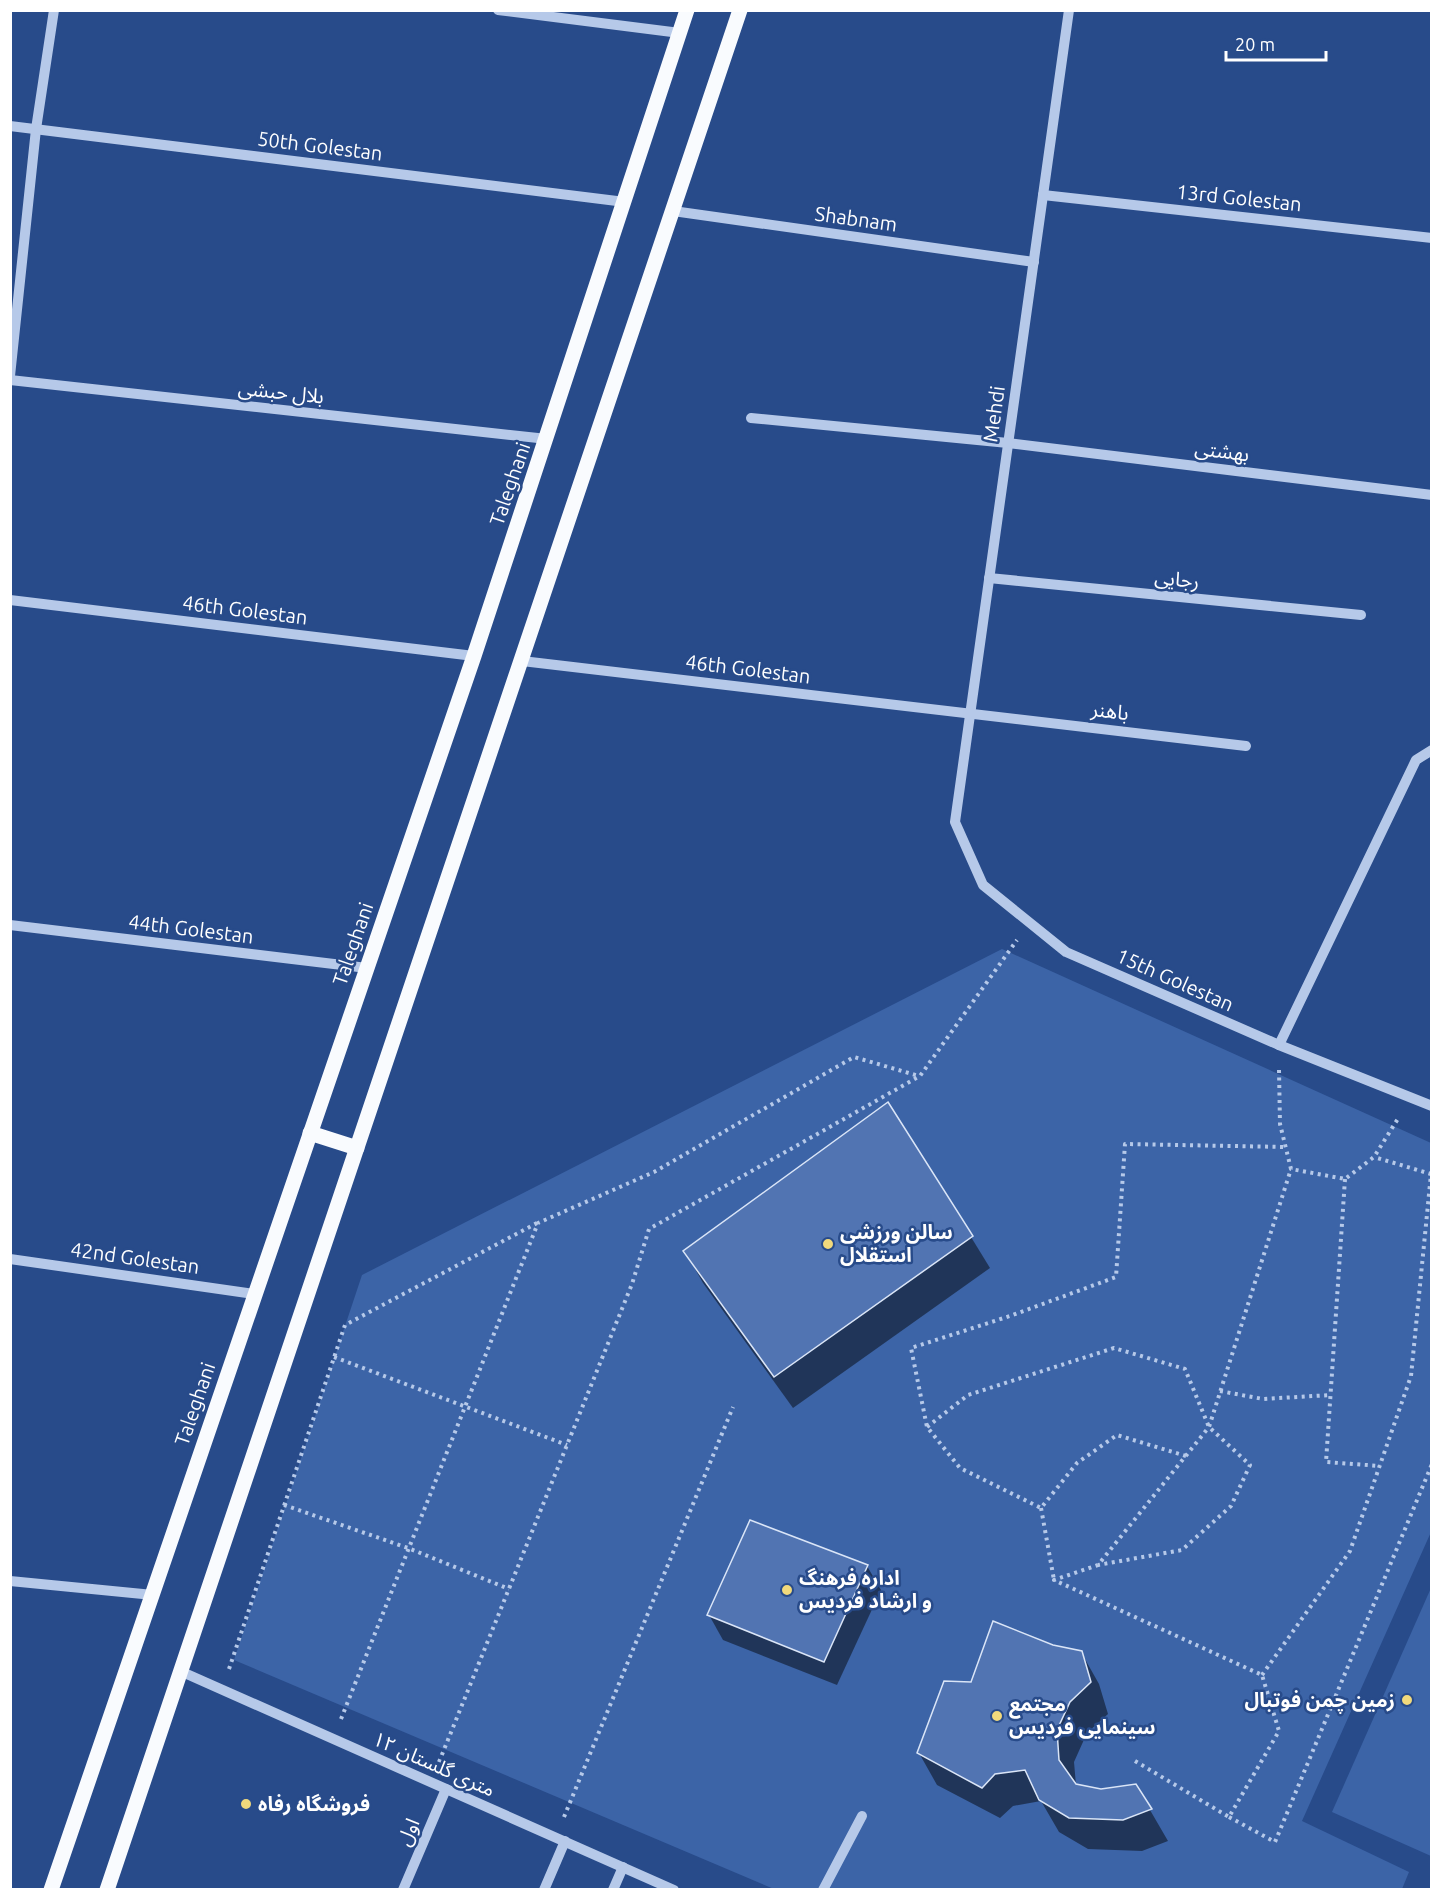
<svg xmlns="http://www.w3.org/2000/svg" width="1442" height="1900" font-family="Ubuntu,'Noto Sans Arabic',sans-serif">
	<rect width="100%" height="100%" fill="#284b8a"/>
	<g fill="#3c64a7">
		<polygon points="1002,949 1431,1143 1431,1532 1302,1821 1409,1872 1402,1889 774,1889 234,1660 362,1275"/>
		<polygon points="1431,1588 1431,1856 1332,1812"/>
	</g>
	<g fill="#0007">
		<polygon points="971,1237 990,1268 793,1408 703,1283 685,1251"/>
		<polygon points="867,1566 881,1590 837,1685 723,1640 709,1615"/>
		<polygon points="1052,1647 1081,1652 1099,1684 1108,1714 1087,1733 1074,1762 1076,1785 1150,1810 1168,1841 1142,1851 1088,1849 1059,1832 1041,1801 1013,1806 1000,1818 937,1785 919,1753 972,1684"/>
	</g>
	<g fill="#5174b2" stroke="#dae5f7" stroke-width="1.5">
		<polygon points="888,1102 973,1236 774,1377 683,1251"/>
		<polygon points="750,1520 868,1565 824,1662 707,1615"/>
		<polygon points="993,1621 1053,1645 1082,1651 1091,1682 1070,1702 1057,1730 1059,1760 1076,1784 1101,1789 1136,1784 1152,1809 1123,1820 1069,1818 1039,1800 1025,1770 995,1774 982,1788 917,1753 944,1681 971,1682"/>
	</g>
	<g fill="none" stroke-linecap="round" stroke-linejoin="round">
		<g stroke="#b6c9e9" stroke-width="4" stroke-dasharray="3 4.5" stroke-linecap="butt">
			<polyline points="1279,1070 1280,1124 1291,1169 1345,1179 1374,1157 1399,1117"/>
			<polyline points="1345,1179 1326,1462 1380,1466"/>
			<polyline points="334,1357 567,1445"/>
			<polyline points="1220,1391 1263,1399 1331,1395"/>
			<polyline points="927,1427 968,1395 1114,1348 1185,1369 1209,1427 1250,1465 1231,1506 1182,1550 1098,1565"/>
			<polyline points="1186,1456 1117,1435 1077,1463 1041,1508 960,1468 927,1427 911,1348 1010,1316 1116,1277 1125,1144 1286,1147"/>
			<polyline points="284,1505 408,1548 509,1589"/>
			<polyline points="1041,1508 1054,1580"/>
			<polyline points="229,1669 345,1325 537,1223"/>
			<polyline points="1262,1675 1350,1551 1411,1376 1431,1174 1374,1157"/>
			<polyline points="341,1719 538,1223 654,1172 854,1057 919,1076"/>
			<polyline points="1135,1761 1229,1817 1279,1731 1262,1675 1054,1580 1098,1565 1209,1427 1291,1169"/>
			<polyline points="439,1762 632,1284 649,1229 920,1076 1017,940"/>
			<polyline points="564,1817 733,1407"/>
			<polyline points="1229,1817 1275,1842 1432,1464"/>
		</g>
		<g stroke="#b6c9e9" stroke-width="10">
			<polyline points="498,10 680,33"/>
			<polyline points="1069,10 955,822 983,885 1066,952 1279,1045 1432,1106"/>
			<polyline points="10,126 625,202"/>
			<polyline points="1043,195 1432,238"/>
			<polyline points="673,211 1034,262"/>
			<polyline points="10,376 36,129 54,10"/>
			<polyline points="10,380 547,439"/>
			<polyline points="751,418 1008,443 1432,495"/>
			<polyline points="989,578 1361,615"/>
			<polyline points="10,600 474,656"/>
			<polyline points="522,661 1246,746"/>
			<polyline points="10,925 367,968"/>
			<polyline points="1279,1045 1416,760 1432,750"/>
			<polyline points="10,1259 254,1294"/>
			<polyline points="10,1581 153,1595"/>
			<polyline points="180,1671 674,1890"/>
			<polyline points="403,1890 446,1789"/>
			<polyline points="544,1890 565,1841"/>
			<polyline points="613,1890 623,1867"/>
			<polyline points="823,1890 862,1816"/>
		</g>
		<g stroke="#f9fbfe" stroke-width="15">
			<polyline points="310,1133 357,1148"/>
			<polyline points="51,1890 474,656 687,10"/>
			<polyline points="107,1890 740,10"/>
		</g>
	</g>
	<g fill="#f1d97c" stroke="#284b8a" stroke-width="2">
		<circle cx="828" cy="1244" r="6"/>
		<circle cx="787" cy="1590" r="6"/>
		<circle cx="1407" cy="1700" r="6"/>
		<circle cx="997" cy="1716" r="6"/>
		<circle cx="246" cy="1804" r="6"/>
	</g>
	<g text-anchor="middle" stroke-width="5" stroke-linejoin="round" paint-order="stroke">
		<g font-size="20" fill="#fff" stroke="#284b8a">
			<text transform="translate(320 146) rotate(7)" y="7">50th Golestan</text>
			<text transform="translate(1239 198) rotate(6)" y="7">13rd Golestan</text>
			<text transform="translate(856 219) rotate(8)" y="7">Shabnam</text>
			<text transform="translate(281 392) rotate(6)" y="7">بلال حبشی</text>
			<text transform="translate(994 414) rotate(-82)" y="7">Mehdi</text>
			<text transform="translate(1222 451) rotate(7)" y="7">بهشتی</text>
			<text transform="translate(510 484) rotate(-71)" y="7">Taleghani</text>
			<text transform="translate(1177 579) rotate(6)" y="7">رجایی</text>
			<text transform="translate(245 610) rotate(7)" y="7">46th Golestan</text>
			<text transform="translate(748 669) rotate(7)" y="7">46th Golestan</text>
			<text transform="translate(1110 711) rotate(7)" y="7">باهنر</text>
			<text transform="translate(191 929) rotate(7)" y="7">44th Golestan</text>
			<text transform="translate(353 944) rotate(-71)" y="7">Taleghani</text>
			<text transform="translate(1175 980) rotate(24)" y="7">15th Golestan</text>
			<text transform="translate(135 1258) rotate(8)" y="7">42nd Golestan</text>
			<text transform="translate(195 1404) rotate(-71)" y="7">Taleghani</text>
			<text transform="translate(434 1764) rotate(24)" y="7">۱۲ متری گلستان</text>
			<text transform="translate(408 1832) rotate(-66)" y="7">اول</text>
		</g>
		<g font-size="20" font-weight="bold" fill="#fff" stroke="#284b8a" text-anchor="start">
			<text x="840" y="1239">سالن ورزشی<tspan x="840" dy="23">استقلال</tspan></text>
			<text x="799" y="1585">اداره فرهنگ<tspan x="799" dy="23">و ارشاد فردیس</tspan></text>
			<text x="1395" y="1707" text-anchor="end">زمین چمن فوتبال</text>
			<text x="1009" y="1711">مجتمع<tspan x="1009" dy="23">سینمایی فردیس</tspan></text>
			<text x="258" y="1811">فروشگاه رفاه</text>
		</g>
	</g>
	<rect width="1442" height="1900" fill="none" stroke="#ffffff" stroke-width="24"/>
	<path d="M1226 51v9h100v-9" fill="none" stroke="#ffffff" stroke-width="3"/>
	<text x="1235" y="51" font-size="18" fill="#ffffff" stroke="#284b8a" stroke-width="4.5" paint-order="stroke">20 m</text>
</svg>
